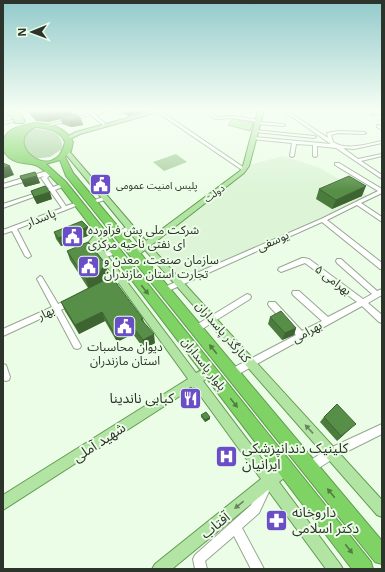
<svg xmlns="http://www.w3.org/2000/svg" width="385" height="572" font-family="'Noto Sans','Noto Sans Arabic',sans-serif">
	<rect width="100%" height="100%" fill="#ecfde7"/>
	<polygon fill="#ddf4d7" points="283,156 320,168 368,196 179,283 145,245 246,166"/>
	<g fill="#a9d09e">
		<path d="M34 129C48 129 64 132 62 149L50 157 31 159 13 140 26 131Z"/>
		<polygon points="176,154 187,162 164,171 153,162"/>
	</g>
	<polygon fill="#b1eba0" stroke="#89b47d" points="233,119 253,123 250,131 228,125"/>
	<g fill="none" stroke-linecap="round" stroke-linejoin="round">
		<defs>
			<g id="minor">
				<polygon points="85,110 89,110 93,113 104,110 110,110 95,115 105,123 105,125 103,125 91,115 45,127 43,126 89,114"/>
				<polygon points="157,110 159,110 246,169 242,170 157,112"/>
				<polygon points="201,110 205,110 217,117 233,116 258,120 259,120 259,122 283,124 285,125 283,126 258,124 256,123 257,122 233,118 216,119"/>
				<path d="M282 110H286L328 138 327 133 338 131 364 132 366 133 364 134 338 133 331 135 333 142C347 151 366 144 382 141V143L354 149 343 148 358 159 382 154V156L361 161 382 175V179L336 148 317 146V156L315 157 313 156V145L296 144 294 156 292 157 290 156 292 143 252 139V137H254L331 144Z"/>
				<polygon points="382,111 382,113 373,115 371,114"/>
				<polygon points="12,120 13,120 13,122 3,124 3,122"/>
				<polygon points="377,125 379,125 382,127 382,130 377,127"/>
				<polygon points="254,130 314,136 316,137 314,138 256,132 254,131"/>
				<polygon points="335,163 339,163 382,189 382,193 361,203 382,217 382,222 357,205 327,220 382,263 382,269 380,269 322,222 166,292 162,292 160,290 162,288 321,219 378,191 335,165"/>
				<polygon points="50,170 53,172 47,178 53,187 64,183 67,185 55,190 66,206 78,202 81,204 17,229 31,256 28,258 25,256 12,231 3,234 3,230 62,208 50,191 3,208 3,204 49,189 41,178 44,176 3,188 3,184"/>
				<polygon points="106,196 108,197 108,199 92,204 89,202"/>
				<polygon points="130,225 133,227 132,228 120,235 116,235 115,234 116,233"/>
				<polygon points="114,250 117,252 116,254 103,258 100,256 101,254"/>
				<polygon points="302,258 304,258 309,259 363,299 372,294 337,263 336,261 337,259 341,259 377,291 382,289 382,295 368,303 382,315 382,323 379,322 362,306 235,376 232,377 229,376 228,373 229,370 296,335 269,306 268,304 269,302 275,302 302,331 322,321 293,295 292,293 293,291 299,291 328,317 357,302 305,263 281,272 278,270 279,268"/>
				<polygon points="132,272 135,274 134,276 107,288 104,285 105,283"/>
				<polygon points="40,276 42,277 58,304 70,299 73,300 74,302 73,304 61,310 80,344 81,346 80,348 77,349 74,348 55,312 3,336 3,329 52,307 37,279"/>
				<polygon points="247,294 250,295 251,297 250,299 199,331 196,332 193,331 192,329 193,327"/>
				<polygon points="3,364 6,365 10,377 9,380 6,381 3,380"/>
				<polygon points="382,424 382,434 336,457 314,471 310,472 306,471 305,467 306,463 328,449"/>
				<polygon points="266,482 270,483 271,487 259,513 242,528 264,569 251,569 234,536 205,561 207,569 195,569 193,559 195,555 251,505 262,483"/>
			</g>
			<g id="major">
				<polygon points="13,110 18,110 25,121 23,123 15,123 12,117 5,112 10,111 16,115 19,120"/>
				<polygon points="157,110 165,110 80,134 70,139 65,138 76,132"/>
				<polygon points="258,110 264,110 249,166 244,173 150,246 382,500 382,517 377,515 145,250 137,256 131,256 130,254 140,245 64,152 69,151 146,241 240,171 243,166"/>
				<polygon points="101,230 105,233 97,242 196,373 209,366 213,367 214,371 213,375 203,381 271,471 285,461 290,463 292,468 290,473 279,482 340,564 343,569 326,569 268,490 172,569 152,569 155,564 261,479 194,387 3,510 3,495 188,379 89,242 98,231"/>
			</g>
			<path id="highway" d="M35 123C51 124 65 127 73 142L71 151 65 157 73 173 382 541V564L375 562 66 176 60 160 46 164 66 182 371 562 373 569H352L60 186C54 180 47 172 39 167 33 162 21 165 13 160 7 157 3 152 3 145 3 128 21 126 35 123ZM35 127C47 128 60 130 65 142 56 186 0 144 35 127Z"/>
		</defs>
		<use href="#minor" stroke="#96a792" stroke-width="2"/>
		<use href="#major" stroke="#629b51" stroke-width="2"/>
		<use href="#highway" stroke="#629b51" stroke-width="2"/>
		<use href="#minor" fill="#fff" fill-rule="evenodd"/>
		<use href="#major" fill="#b2e5a3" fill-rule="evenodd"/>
		<use href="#highway" fill="#7fd365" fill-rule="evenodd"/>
	</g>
	<g fill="#4c7b3e">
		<polygon points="28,110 71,110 72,114 81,119 83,125 71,127 62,124 61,119 48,122 36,121 29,113"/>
		<polygon points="119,110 150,110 128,116"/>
		<polygon points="20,176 37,176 40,183 25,187 23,184"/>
		<polygon points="319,189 362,196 332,209 316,199"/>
		<polygon points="31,191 52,199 37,204 34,199"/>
		<polygon points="88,227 90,235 61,246 56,239 54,232"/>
		<polygon points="67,251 108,273 103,282 143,319 144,322 155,343 144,349 133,334 117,342 105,321 79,334 65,311 61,302 88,288 70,260"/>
		<polygon points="270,317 296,328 294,335 282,340 268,324"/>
		<polygon points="182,393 198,400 188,406 182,397"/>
		<polygon points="201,415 210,419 205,422 201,417"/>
		<polygon points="324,417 350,429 337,441 320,422"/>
	</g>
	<g fill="#3e6432">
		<polygon points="61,110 71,110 73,117 60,117 61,119 48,122 46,113"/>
		<polygon points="127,110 150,110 128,116"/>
		<polygon points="81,119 83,125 71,127 69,121"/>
		<polygon points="10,166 14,175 3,179 3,168"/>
		<polygon points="37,176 40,183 25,187 22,180"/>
		<polygon points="366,186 362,196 332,209 336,200"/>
		<polygon points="50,192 52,199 37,204 34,197"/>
		<polygon points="88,227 90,235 61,246 58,238"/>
		<polygon points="105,263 108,273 102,283 89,289 86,279"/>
		<polygon points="102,312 105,321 79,334 75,325"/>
		<polygon points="131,325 133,334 117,342 114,333"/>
		<polygon points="296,328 294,335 282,340 285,333"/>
		<polygon points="154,334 155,343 144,349 143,340"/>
		<polygon points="198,396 198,400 188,406 188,402"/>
		<polygon points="210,417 210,419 205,422 205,420"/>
		<polygon points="356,424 350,429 337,441 341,436"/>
	</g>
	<g fill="#588f48" stroke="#3e6432">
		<polygon points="31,110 61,110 46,113 33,112"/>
		<polygon points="75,114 81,119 69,121 60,117"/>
		<polygon points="3,163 10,166 3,168"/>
		<polygon points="35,172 37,176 22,180 20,176"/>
		<polygon points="349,176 366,186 336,200 319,189"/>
		<polygon points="45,186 50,192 34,197 31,191"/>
		<polygon points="82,221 88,227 58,238 54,232"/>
		<polygon points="88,242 105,263 99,274 86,279 67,251"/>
		<polygon points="109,278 114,280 143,319 141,319 154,334 143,340 131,325 114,333 102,312 75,325 61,302"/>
		<polygon points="281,311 296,328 285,333 270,317"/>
		<polygon points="191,387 198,396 188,402 182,393"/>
		<polygon points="337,404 356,424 341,436 324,417"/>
		<polygon points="206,412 210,417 205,420 201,415"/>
	</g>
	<defs><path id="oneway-solid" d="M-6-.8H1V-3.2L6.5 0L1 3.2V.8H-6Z"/></defs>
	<g fill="#527c45">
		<use href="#oneway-solid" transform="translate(145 290) rotate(52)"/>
		<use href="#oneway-solid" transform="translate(213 349) rotate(-129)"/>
		<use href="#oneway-solid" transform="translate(234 403) rotate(52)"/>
		<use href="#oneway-solid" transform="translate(331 493) rotate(-129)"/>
		<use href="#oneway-solid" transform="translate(349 549) rotate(52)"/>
	</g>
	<g fill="#698461">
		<use href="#oneway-solid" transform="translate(309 429) rotate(-133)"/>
		<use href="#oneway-solid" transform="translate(239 505) rotate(141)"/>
	</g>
	<linearGradient id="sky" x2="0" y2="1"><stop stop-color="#92cacb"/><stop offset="0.58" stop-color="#f6fef4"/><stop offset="1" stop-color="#f6fef4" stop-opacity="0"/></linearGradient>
	<rect width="385" height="190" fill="url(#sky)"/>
	<defs>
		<symbol id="civic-square" viewBox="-11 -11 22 22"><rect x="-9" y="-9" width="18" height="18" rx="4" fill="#694ec7" stroke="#ecfde7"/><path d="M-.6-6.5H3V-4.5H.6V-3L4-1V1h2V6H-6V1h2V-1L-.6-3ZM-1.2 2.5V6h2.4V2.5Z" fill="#fff"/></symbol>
		<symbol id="restaurant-square" viewBox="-11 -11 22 22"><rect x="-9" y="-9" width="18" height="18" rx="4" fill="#694ec7" stroke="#ecfde7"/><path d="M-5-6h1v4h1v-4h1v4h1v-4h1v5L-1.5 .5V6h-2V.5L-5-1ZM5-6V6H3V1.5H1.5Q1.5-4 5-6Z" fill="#fff"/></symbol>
		<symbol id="hospital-square" viewBox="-11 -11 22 22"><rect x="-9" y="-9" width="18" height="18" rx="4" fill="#694ec7" stroke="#ecfde7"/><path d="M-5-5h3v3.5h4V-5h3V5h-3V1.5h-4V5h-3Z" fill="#fff"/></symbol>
		<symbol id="pharmacy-square" viewBox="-11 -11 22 22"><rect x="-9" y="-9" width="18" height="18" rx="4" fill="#694ec7" stroke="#ecfde7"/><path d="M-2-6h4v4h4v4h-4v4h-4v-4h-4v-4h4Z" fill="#fff"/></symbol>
	</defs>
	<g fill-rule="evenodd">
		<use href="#civic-square" x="88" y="172" width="25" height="25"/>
		<use href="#civic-square" x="60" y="224" width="25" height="25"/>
		<use href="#civic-square" x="76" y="254" width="25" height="25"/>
		<use href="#civic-square" x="112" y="314" width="25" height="25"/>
		<use href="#restaurant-square" x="178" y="386" width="25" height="25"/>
		<use href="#hospital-square" x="214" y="444" width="25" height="25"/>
		<use href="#pharmacy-square" x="264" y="508" width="25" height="25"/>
	</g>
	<g text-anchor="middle" stroke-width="4" stroke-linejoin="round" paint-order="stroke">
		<g font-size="10" fill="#2d342b" stroke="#ecfde7" text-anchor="start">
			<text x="116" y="189">پلیس امنیت عمومی</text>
		</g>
		<g font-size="10" fill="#2d342b" stroke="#ecfde7">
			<text transform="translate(214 193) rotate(-37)" y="4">دولت</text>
		</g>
		<g font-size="12" fill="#2d342b" stroke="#ecfde7">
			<text transform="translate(41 218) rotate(-21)" y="4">پاسدار</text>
			<text transform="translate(273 241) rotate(-24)" y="4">یوسفی</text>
			<text transform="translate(333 280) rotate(37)" y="4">بهرامی ۵</text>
			<text transform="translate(46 313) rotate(-25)" y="4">بهار</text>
			<text transform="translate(223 332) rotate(49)" y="4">کنارگذر پاسداران</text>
			<text transform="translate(307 332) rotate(-29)" y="4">بهرامی</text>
			<text transform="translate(204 364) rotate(52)" y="4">بلوار پاسداران</text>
		</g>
		<g font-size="12" fill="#2d342b" stroke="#ecfde7" text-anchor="start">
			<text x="88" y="234">شرکت ملی پش فرآورده<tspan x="88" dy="14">ای نفتی ناحیه مرکزی</tspan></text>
			<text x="104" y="264">سازمان صنعت، معدن و<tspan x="104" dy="14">تجارت استان مازندران</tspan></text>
			<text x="125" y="351" text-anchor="middle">دیوان محاسبات<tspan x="125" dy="14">استان مازندران</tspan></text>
		</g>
		<g font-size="14" fill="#2d342b" stroke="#ecfde7" text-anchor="start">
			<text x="174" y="403" text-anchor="end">کبابی ناندینا</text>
			<text x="242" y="453">کلینیک دندانپزشکی<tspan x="242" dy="16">ایرانیان</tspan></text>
			<text x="292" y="517">داروخانه<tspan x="292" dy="16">دکتر اسلامی</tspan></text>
		</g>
		<g font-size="14" fill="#2d342b" stroke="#ecfde7">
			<text transform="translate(99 442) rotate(-33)" y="5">شهید آملی</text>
			<text transform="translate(215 525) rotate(-39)" y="5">آفتاب</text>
		</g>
	</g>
	<rect width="385" height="572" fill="none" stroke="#2d342b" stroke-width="8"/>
	<g transform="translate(32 32) rotate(269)" stroke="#ecfde7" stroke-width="3" paint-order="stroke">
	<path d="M0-3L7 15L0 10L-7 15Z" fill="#2d342b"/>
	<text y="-6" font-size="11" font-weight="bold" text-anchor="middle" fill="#2d342b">N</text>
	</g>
</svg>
